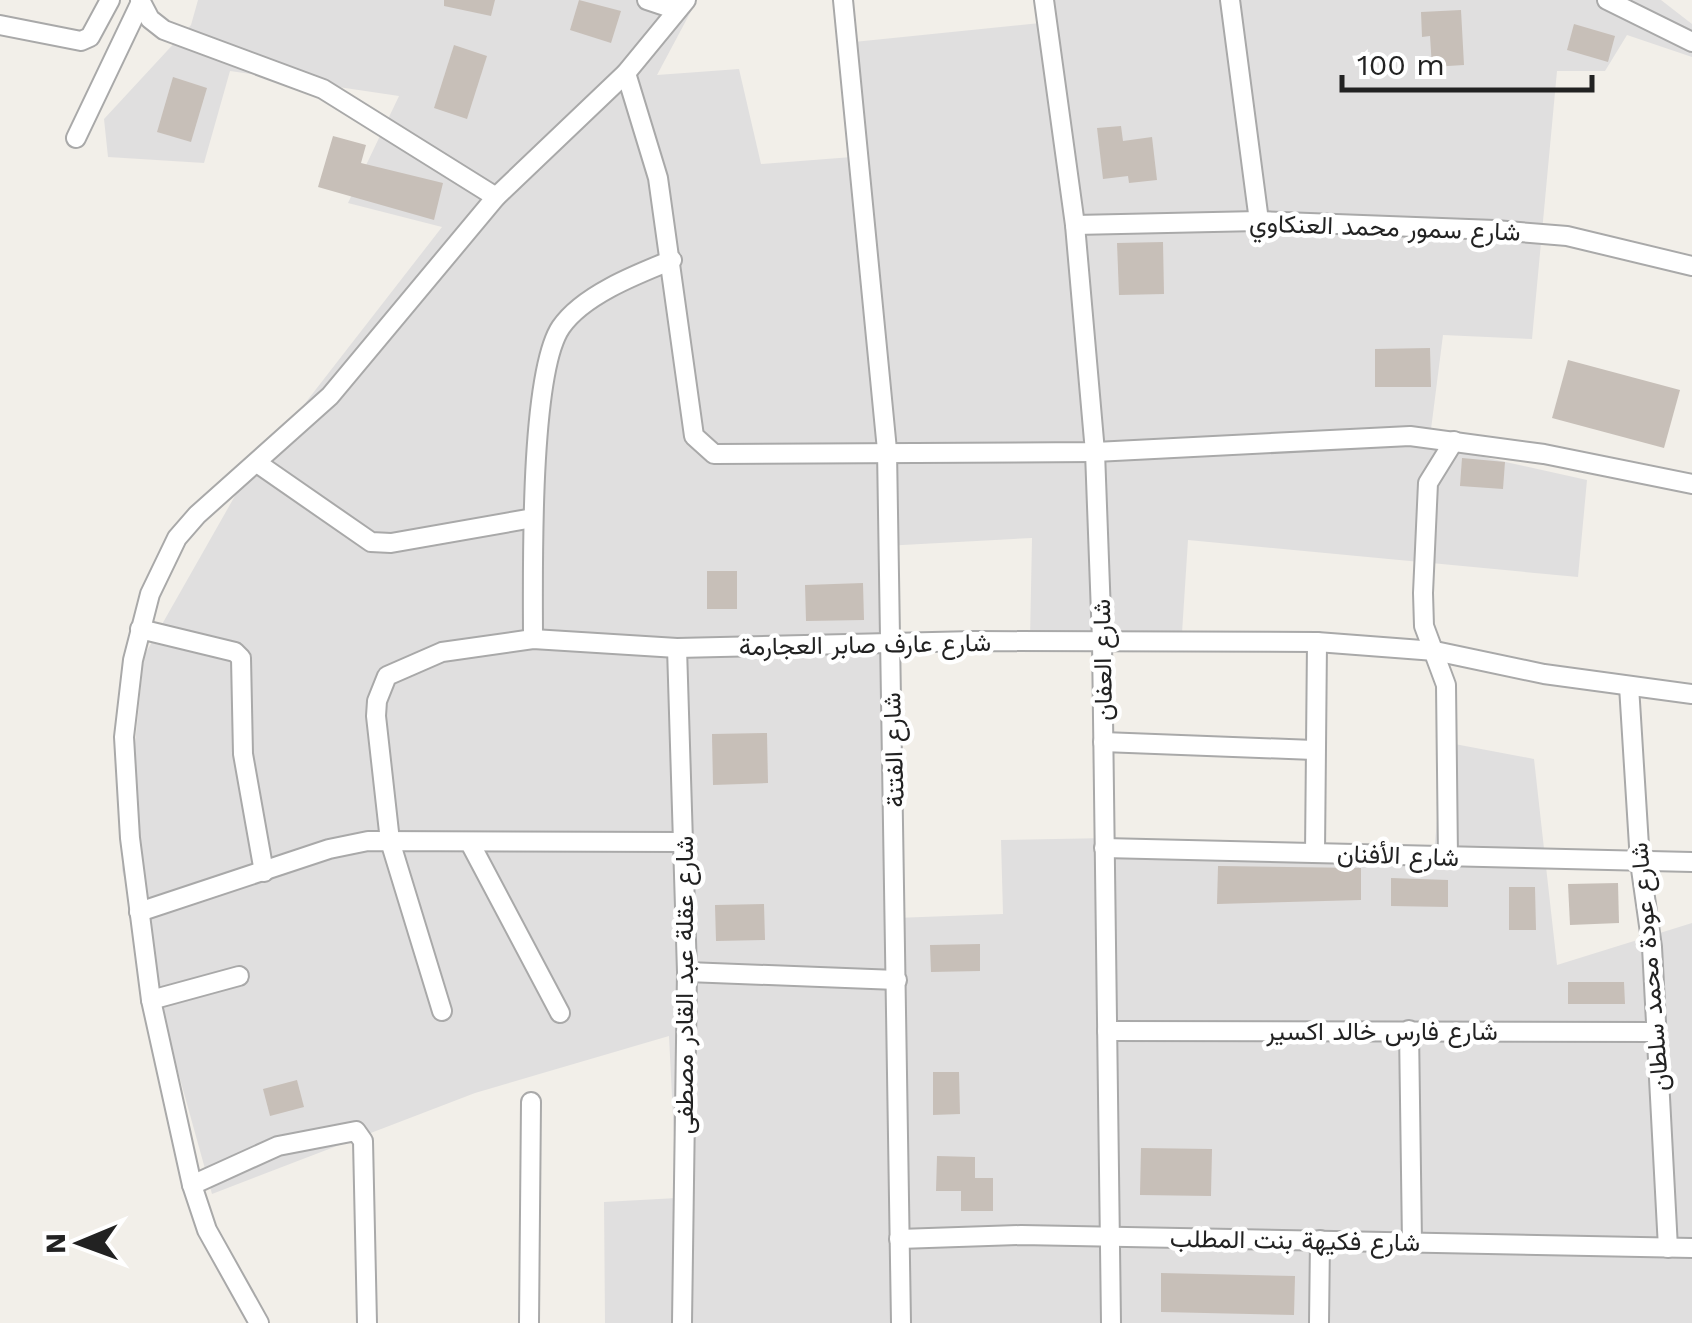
<svg xmlns="http://www.w3.org/2000/svg" width="1692" height="1323" font-family="'Work Sans',Vazirmatn,sans-serif">
	<rect width="100%" height="100%" fill="#f2efe9"/>
	<polygon fill="#e0dfdf" points="198,0 697,0 657,75 739,69 761,164 852,157 844,43 1050,22 1048,0 1661,0 1692,24 1692,57 1627,35 1605,71 1557,71 1532,339 1443,335 1429,445 1587,480 1578,577 1188,540 1182,633 1030,640 1032,538 884,546 895,918 1003,914 1001,840 1108,838 1434,854 1444,742 1534,759 1557,965 1692,923 1692,1323 605,1323 604,1202 677,1198 669,1036 475,1093 212,1194 122,870 144,656 240,487 442,227 348,203 399,96 230,71 204,163 108,157 104,119 191,25"/>
	<g fill="#c7bfb8">
		<polygon points="444,0 495,0 491,16 444,6"/>
		<polygon points="579,0 621,11 611,43 570,30"/>
		<polygon points="1461,10 1464,65 1432,67 1430,36 1422,37 1421,12"/>
		<polygon points="1574,24 1615,36 1608,62 1567,50"/>
		<polygon points="454,45 487,56 467,119 434,108"/>
		<polygon points="173,77 207,88 191,142 157,132"/>
		<polygon points="1121,126 1123,141 1152,137 1157,180 1129,183 1128,176 1103,179 1097,128"/>
		<polygon points="333,136 366,145 361,163 443,183 434,220 318,187"/>
		<polygon points="1163,242 1164,294 1119,295 1117,243"/>
		<polygon points="1430,348 1431,387 1375,387 1375,349"/>
		<polygon points="1568,360 1680,390 1664,448 1552,418"/>
		<polygon points="1462,458 1505,462 1503,489 1460,486"/>
		<rect x="707" y="571" width="30" height="38"/>
		<polygon points="863,583 864,620 806,621 805,585"/>
		<polygon points="767,733 768,783 713,785 712,734"/>
		<polygon points="1218,866 1361,868 1361,900 1217,904"/>
		<polygon points="1391,878 1448,880 1448,907 1391,906"/>
		<polygon points="1618,883 1619,923 1570,925 1568,884"/>
		<polygon points="1509,887 1535,887 1536,930 1509,930"/>
		<polygon points="764,904 765,940 716,941 715,905"/>
		<polygon points="980,944 980,971 931,972 930,945"/>
		<polygon points="1568,982 1624,982 1625,1004 1568,1004"/>
		<polygon points="933,1072 959,1072 960,1114 933,1115"/>
		<polygon points="297,1080 304,1107 270,1116 263,1089"/>
		<polygon points="1141,1148 1212,1149 1211,1196 1140,1195"/>
		<polygon points="937,1156 975,1157 975,1178 993,1178 993,1211 961,1211 961,1191 936,1191"/>
		<polygon points="1161,1273 1295,1276 1294,1315 1161,1312"/>
	</g>
	<g fill="none" stroke-linecap="round" stroke-linejoin="round">
		<defs>
			<g id="minor">
				<polyline points="140,0 150,19 164,30 323,89 496,197"/>
				<polyline points="647,0 677,10"/>
				<polyline points="843,0 887,450 901,1323"/>
				<polyline points="1044,0 1075,225 1095,452 1102,641 1111,1323"/>
				<polyline points="1230,0 1259,221"/>
				<polyline points="1607,0 1692,42"/>
				<polyline points="0,25 81,41 90,37 110,0"/>
				<polyline points="626,73 658,178 694,436 714,454 1095,452 1410,436 1544,454 1692,484"/>
				<polyline points="76,138 140,4"/>
				<polyline points="1075,225 1259,221 1495,230 1567,236 1692,266"/>
				<polyline points="257,463 371,542 391,543 533,518"/>
				<polyline points="140,629 235,652 241,658 243,754 264,872"/>
				<path d="M533 639C533 575 529 374 561 327 583 295 637 274 672 260"/>
				<polyline points="677,648 687,972 682,1323"/>
				<polyline points="1629,686 1640,862 1652,947 1668,1248"/>
				<polyline points="1103,742 1314,750"/>
				<polyline points="470,843 560,1013"/>
				<polyline points="1104,848 1692,862"/>
				<polyline points="1315,853 1317,642"/>
				<polyline points="1448,857 1446,685 1424,626 1423,593 1428,483 1454,441"/>
				<polyline points="139,912 329,849 368,841 684,842"/>
				<polyline points="687,972 897,980"/>
				<polyline points="151,1000 239,976"/>
				<polyline points="442,1011 390,841 376,716 377,701 387,676 442,652 533,639 677,648 975,641 1317,642 1435,651 1544,674 1692,694"/>
				<polyline points="1409,1030 1412,1243"/>
				<polyline points="1107,1031 1657,1032"/>
				<polyline points="192,1185 278,1146 356,1131 363,1141 367,1323"/>
				<polyline points="899,1239 1021,1235 1692,1248"/>
				<polyline points="259,1323 207,1230 192,1185 151,1000 130,838 124,737 133,660 150,594 177,538 197,515 330,396 496,197 626,73 686,0"/>
				<polyline points="529,1323 531,1102"/>
				<polyline points="1319,1323 1320,1240"/>
			</g>
		</defs>
		<use href="#minor" stroke="#a9a9a9" stroke-width="22"/>
		<use href="#minor" stroke="#fff" stroke-width="18"/>
	</g>
	<g text-anchor="middle" stroke-width="9" stroke-linejoin="round" paint-order="stroke">
		<g font-size="25" fill="#222" stroke="#fff">
			<text transform="translate(1385 227) rotate(2)" y="9">شارع سمور محمد العنكاوي</text>
			<text transform="translate(865 644) rotate(-1)" y="9">شارع عارف صابر العجارمة</text>
			<text transform="translate(1102 660) rotate(-91)" y="9">شارع العفان</text>
			<text transform="translate(893 750) rotate(-92)" y="9">شارع الفتنة</text>
			<text transform="translate(1398 855) rotate(2)" y="9">شارع الأفنان</text>
			<text transform="translate(1649 967) rotate(-95)" y="9">شارع عودة محمد سلطان</text>
			<text transform="translate(684 985) rotate(-90)" y="9">شارع عقلة عبد القادر مصطفى</text>
			<text x="1382" y="1040">شارع فارس خالد اكسير</text>
			<text transform="translate(1295 1240) rotate(1)" y="9">شارع فكيهة بنت المطلب</text>
		</g>
	</g>
	<g transform="translate(80 1243) rotate(269)" stroke="#ffffff" stroke-width="8" paint-order="stroke">
	<path d="M0-8L18 38L0 25L-18 38Z" fill="#222222"/>
	<text y="-15" font-size="28" font-weight="bold" text-anchor="middle" fill="#222222">N</text>
	</g>
	<path d="M1342 75v15h250v-15" fill="none" stroke="#222222" stroke-width="5"/>
	<text x="1357" y="75" font-size="30" fill="#222222" stroke="#ffffff" stroke-width="8" paint-order="stroke">100 m</text>
</svg>
